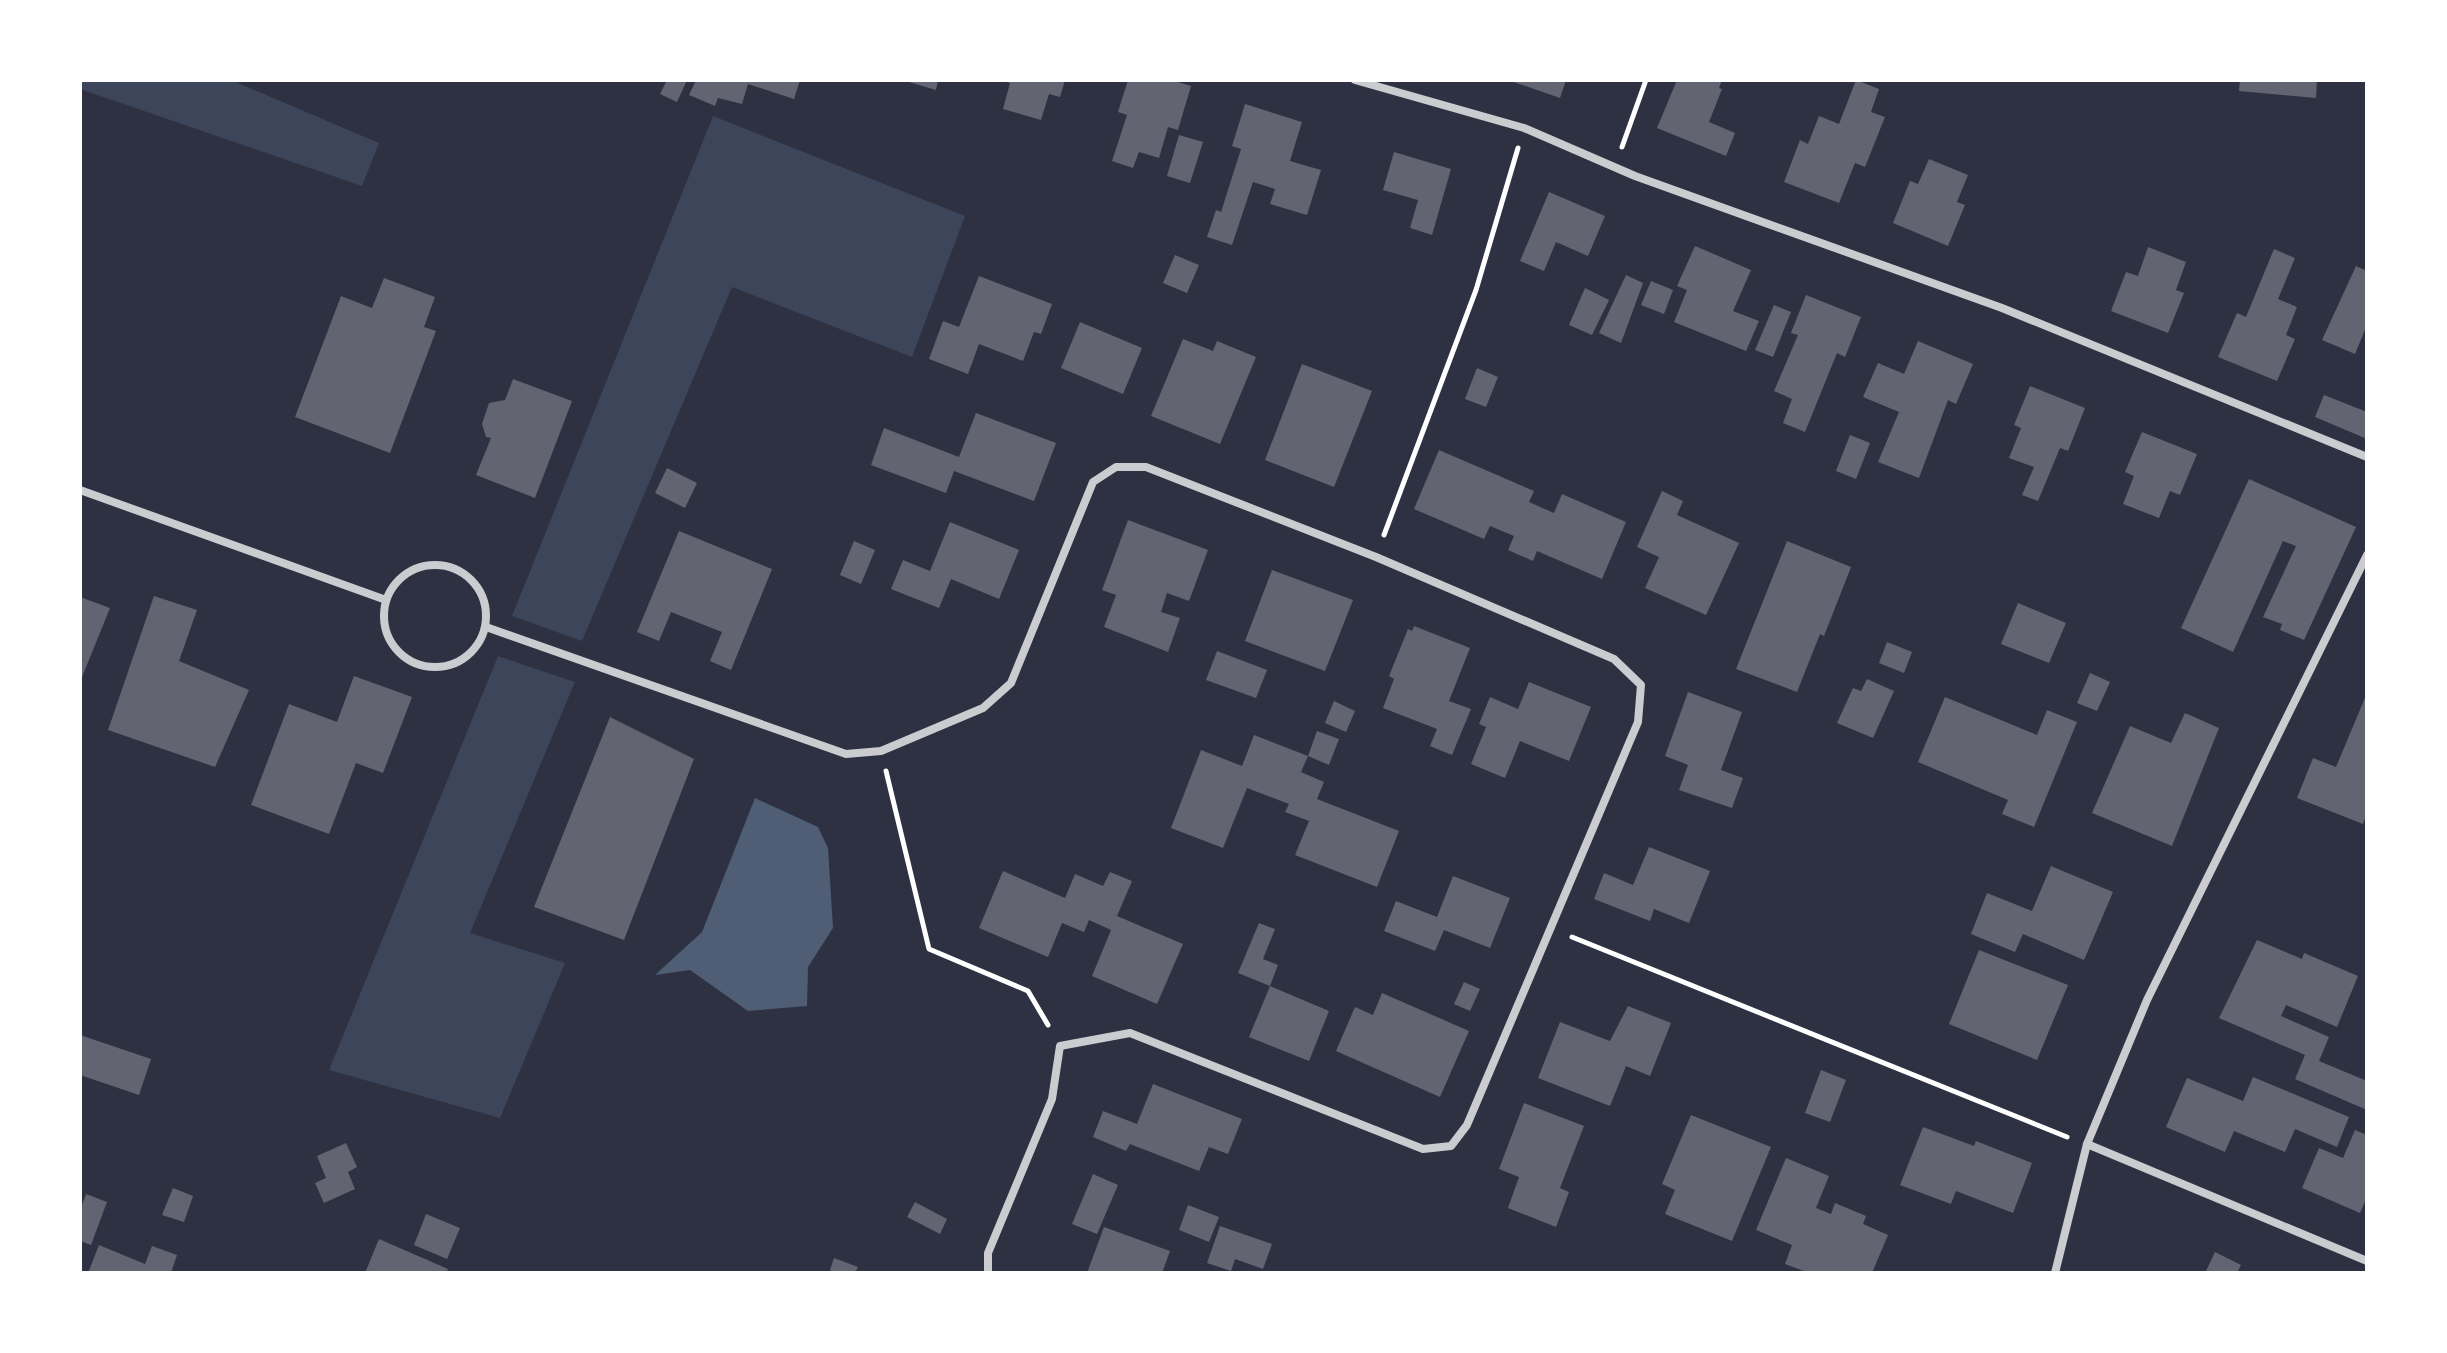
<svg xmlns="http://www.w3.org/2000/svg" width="2447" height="1353" font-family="Ubuntu,sans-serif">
	<rect width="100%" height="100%" fill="#2d3142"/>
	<g fill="#3c4559">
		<polygon points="80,80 231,80 379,143 362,186 80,89"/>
		<polygon points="713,116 965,216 912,357 732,287 582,641 512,616"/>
		<polygon points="498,656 575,682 470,933 565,963 500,1118 329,1070"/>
	</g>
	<polygon fill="#4f5d75" points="755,798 818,827 828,848 833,928 808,967 807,1006 748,1011 690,970 655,975 702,932"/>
	<g fill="#626471">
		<polygon points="667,80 687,80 677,102 660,94"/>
		<polygon points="696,80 800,80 794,99 748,84 742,104 718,98 715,106 689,95"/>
		<polygon points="902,80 938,80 936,90"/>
		<polygon points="1001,80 1065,80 1060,97 1049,94 1041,120 1003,109 1010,83"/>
		<polygon points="1128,80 1171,80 1191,86 1178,130 1168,127 1159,158 1139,152 1133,168 1112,161 1127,115 1118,112"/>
		<polygon points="1508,80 1566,80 1560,98"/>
		<polygon points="1677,80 1722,80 1719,88 1722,89 1709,122 1735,133 1726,156 1657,128"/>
		<polygon points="1856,80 1879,89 1871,112 1885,117 1865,167 1855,163 1839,203 1784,182 1800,140 1808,144 1819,116 1839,124"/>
		<polygon points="2240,80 2317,80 2316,98 2239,91"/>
		<polygon points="1245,104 1302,122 1290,161 1321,170 1307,215 1270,204 1275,189 1253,182 1232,245 1207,237 1216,210 1221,212 1241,149 1232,146"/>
		<polygon points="1179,135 1203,142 1190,183 1167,176"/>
		<polygon points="1394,152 1451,169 1432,235 1410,228 1418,200 1383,190"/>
		<polygon points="1929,159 1968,175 1957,202 1965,205 1948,246 1893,223 1910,181 1918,184"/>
		<polygon points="1549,192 1605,216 1588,256 1556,242 1544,271 1520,261"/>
		<polygon points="1695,246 1751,270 1733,311 1759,321 1746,351 1674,322 1687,290 1677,286"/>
		<polygon points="2148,247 2186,262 2176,290 2184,293 2168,333 2111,311 2126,272 2138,276"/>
		<polygon points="2274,249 2295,258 2278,299 2297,307 2286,335 2295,339 2277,381 2218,357 2237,313 2246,317"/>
		<polygon points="1175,255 1199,265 1187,293 1163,283"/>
		<polygon points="2356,266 2367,271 2367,325 2355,354 2322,340"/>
		<polygon points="1626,275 1643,283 1621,343 1599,333"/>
		<polygon points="979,276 1052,304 1041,334 1034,332 1023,361 979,344 968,374 929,359 943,321 959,327"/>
		<polygon points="384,278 435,297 424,327 436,331 390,453 295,417 341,296 372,308"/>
		<polygon points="1651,281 1673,290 1664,314 1641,305"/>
		<polygon points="1585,288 1609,300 1592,335 1569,325"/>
		<polygon points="1806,295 1861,317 1845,357 1837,353 1805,432 1783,423 1792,399 1774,391 1798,335 1791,333"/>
		<polygon points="1774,305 1791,312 1773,357 1755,350"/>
		<polygon points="1080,322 1142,348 1123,394 1061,368"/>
		<polygon points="1183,339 1213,351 1217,341 1256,357 1220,444 1151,416"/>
		<polygon points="1918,341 1973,364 1956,404 1948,400 1919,478 1878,462 1899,412 1863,397 1878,363 1904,374"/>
		<polygon points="1302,364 1372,391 1334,487 1265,460"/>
		<polygon points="1477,368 1498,377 1486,407 1465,399"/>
		<polygon points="513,379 572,401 535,498 476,475 491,438 486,437 482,424 489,403 505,400"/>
		<polygon points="2030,386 2085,408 2068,451 2060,448 2038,501 2022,495 2034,467 2009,458 2021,428 2014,425"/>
		<polygon points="2324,395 2367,412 2367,439 2315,417"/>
		<polygon points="976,413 1056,443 1034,501 954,471 946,493 871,465 884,428 959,457"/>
		<polygon points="2142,432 2197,454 2180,495 2170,491 2159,518 2123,504 2134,476 2125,472"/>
		<polygon points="1850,435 1870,443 1856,479 1836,471"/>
		<polygon points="1439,450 1534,491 1529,502 1554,513 1562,494 1626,522 1602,579 1537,551 1533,561 1508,550 1514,536 1490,526 1484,539 1414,509"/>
		<polygon points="667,468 697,483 685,508 655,493"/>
		<polygon points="2249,479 2356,527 2304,640 2280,630 2282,624 2263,617 2296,546 2283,541 2233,652 2181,628"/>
		<polygon points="1662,491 1683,501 1677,515 1739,543 1706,615 1645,588 1659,557 1637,547"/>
		<polygon points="1128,520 1208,550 1189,601 1167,593 1161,612 1180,618 1168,652 1104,627 1116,595 1102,590"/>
		<polygon points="950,522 1019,550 999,599 951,579 939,608 891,589 903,560 930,571"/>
		<polygon points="679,531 772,569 731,670 710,661 722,632 671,612 659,641 637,632"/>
		<polygon points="854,541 875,550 861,584 840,575"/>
		<polygon points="1787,541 1851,567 1824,636 1820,634 1797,692 1736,669"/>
		<polygon points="1272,570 1353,600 1325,671 1245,641"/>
		<polygon points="154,596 197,610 179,661 249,690 215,767 108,730"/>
		<polygon points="80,597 110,608 80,682"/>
		<polygon points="2018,603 2066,623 2049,663 2001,644"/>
		<polygon points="1414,626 1470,648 1449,701 1471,709 1452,755 1430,746 1437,729 1383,708 1394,679 1389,676 1408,629 1412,631"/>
		<polygon points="1887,642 1912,652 1904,673 1879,663"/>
		<polygon points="1217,651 1267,670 1256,698 1206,680"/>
		<polygon points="2090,673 2110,682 2097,711 2077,703"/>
		<polygon points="354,676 412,697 383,773 356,763 329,834 251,805 289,704 337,722"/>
		<polygon points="1867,679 1894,691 1873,738 1837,723 1853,688 1861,691"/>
		<polygon points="1529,682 1591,707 1569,761 1520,741 1505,778 1471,764 1486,727 1479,724 1490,697 1518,709"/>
		<polygon points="1688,692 1742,712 1721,770 1743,778 1732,808 1679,790 1688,765 1665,756"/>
		<polygon points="2367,693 2367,813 2363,824 2297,798 2313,758 2336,767"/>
		<polygon points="1945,697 2037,735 2047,710 2077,722 2034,827 2002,814 2008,800 1918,762"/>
		<polygon points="1334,701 1355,711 1346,732 1325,723"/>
		<polygon points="2185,713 2219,728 2172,846 2092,813 2130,726 2171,743"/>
		<polygon points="610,717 694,759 624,940 534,907"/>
		<polygon points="1317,731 1339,739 1329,765 1308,756"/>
		<polygon points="1254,735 1308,756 1301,772 1324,782 1317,799 1399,831 1377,887 1295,855 1309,821 1285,812 1289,804 1247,788 1223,848 1171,828 1201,750 1242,766"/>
		<polygon points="1649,847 1710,871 1689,923 1654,909 1650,921 1594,899 1604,873 1633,885"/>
		<polygon points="2051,866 2113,892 2084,960 2023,934 2015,952 1971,934 1987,893 2032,911"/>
		<polygon points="1003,871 1065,898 1075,874 1103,886 1110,872 1132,881 1117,916 1183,944 1157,1004 1092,976 1111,930 1089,920 1084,932 1062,923 1048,957 979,928"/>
		<polygon points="1453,876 1510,898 1490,948 1444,930 1435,951 1384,931 1396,901 1437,917"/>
		<polygon points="1259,923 1275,929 1263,959 1278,965 1270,986 1329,1011 1309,1061 1249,1037 1270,986 1238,973"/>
		<polygon points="2257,940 2302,959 2304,953 2358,976 2337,1027 2286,1005 2281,1016 2329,1037 2319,1061 2367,1081 2367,1110 2295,1079 2305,1055 2219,1018"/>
		<polygon points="1979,950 2068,985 2037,1060 1949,1024"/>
		<polygon points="1464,982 1480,989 1470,1011 1454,1004"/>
		<polygon points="1382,993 1469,1031 1440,1097 1336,1051 1355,1007 1373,1015"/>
		<polygon points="1628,1006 1671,1023 1650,1076 1626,1066 1610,1106 1538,1078 1560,1022 1610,1041"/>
		<polygon points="80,1035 151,1059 139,1095 80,1075"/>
		<polygon points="1821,1070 1846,1080 1830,1122 1805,1113"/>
		<polygon points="2253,1077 2349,1117 2337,1147 2295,1129 2285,1152 2234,1131 2225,1152 2166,1127 2187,1078 2243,1101"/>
		<polygon points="1153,1084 1242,1119 1228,1154 1209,1147 1199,1171 1130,1144 1126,1151 1093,1137 1103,1111 1137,1124"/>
		<polygon points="1524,1103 1584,1126 1560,1188 1569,1192 1556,1227 1508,1208 1519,1177 1499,1169"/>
		<polygon points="1691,1115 1771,1147 1732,1241 1665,1214 1675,1190 1662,1184"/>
		<polygon points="1923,1127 1974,1146 1976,1141 2032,1163 2013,1213 1956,1191 1951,1204 1900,1185"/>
		<polygon points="2355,1130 2367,1135 2367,1197 2360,1213 2302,1188 2319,1148 2343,1158"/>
		<polygon points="346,1143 357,1167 348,1172 355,1189 324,1203 315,1183 326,1178 317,1156"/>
		<polygon points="1786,1158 1829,1176 1816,1208 1831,1214 1835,1203 1866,1216 1863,1224 1888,1235 1872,1273 1809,1273 1785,1264 1792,1245 1756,1230"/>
		<polygon points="1093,1174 1118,1185 1097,1234 1072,1224"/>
		<polygon points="173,1188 193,1196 184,1222 162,1215"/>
		<polygon points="86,1194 107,1202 91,1245 80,1241 80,1211"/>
		<polygon points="915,1202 947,1219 940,1234 907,1217"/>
		<polygon points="1188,1205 1219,1217 1209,1242 1179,1230"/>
		<polygon points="426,1214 460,1228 447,1259 414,1245"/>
		<polygon points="1220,1226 1272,1244 1263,1269 1235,1259 1231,1271 1207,1263"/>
		<polygon points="1104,1227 1170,1251 1162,1273 1087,1273"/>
		<polygon points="379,1239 448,1269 446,1273 365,1273"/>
		<polygon points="99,1245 145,1264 152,1246 177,1255 171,1273 88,1273"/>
		<polygon points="2215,1252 2241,1265 2237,1273 2205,1273"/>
		<polygon points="834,1258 858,1267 855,1273 829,1273"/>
	</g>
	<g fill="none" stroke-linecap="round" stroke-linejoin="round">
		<g stroke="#fff" stroke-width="5">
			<polyline points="1622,147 1646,80"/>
			<polyline points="1384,535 1476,290 1518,148"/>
			<polyline points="886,771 929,949 1028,991 1048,1025"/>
			<polyline points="1572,937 2067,1137"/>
		</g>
		<g stroke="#caccd0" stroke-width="8">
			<polyline points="1355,80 1524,128 1635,176 2002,308 2367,457"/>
			<polyline points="80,490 386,600"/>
			<circle cx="435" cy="616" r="51"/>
			<polyline points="486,627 846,754 881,751 983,708 1011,683 1093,482 1116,467 1146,467 1376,557 1614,659 1641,685 1638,722 1467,1125 1451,1146 1423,1149 1130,1033 1060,1046 1052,1099 988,1253 988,1273"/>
			<polyline points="2087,1144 2367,1261"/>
			<polyline points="2055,1273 2087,1144 2147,1000 2367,555"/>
		</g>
	</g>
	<rect width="2447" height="1353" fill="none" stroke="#ffffff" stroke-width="164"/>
</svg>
